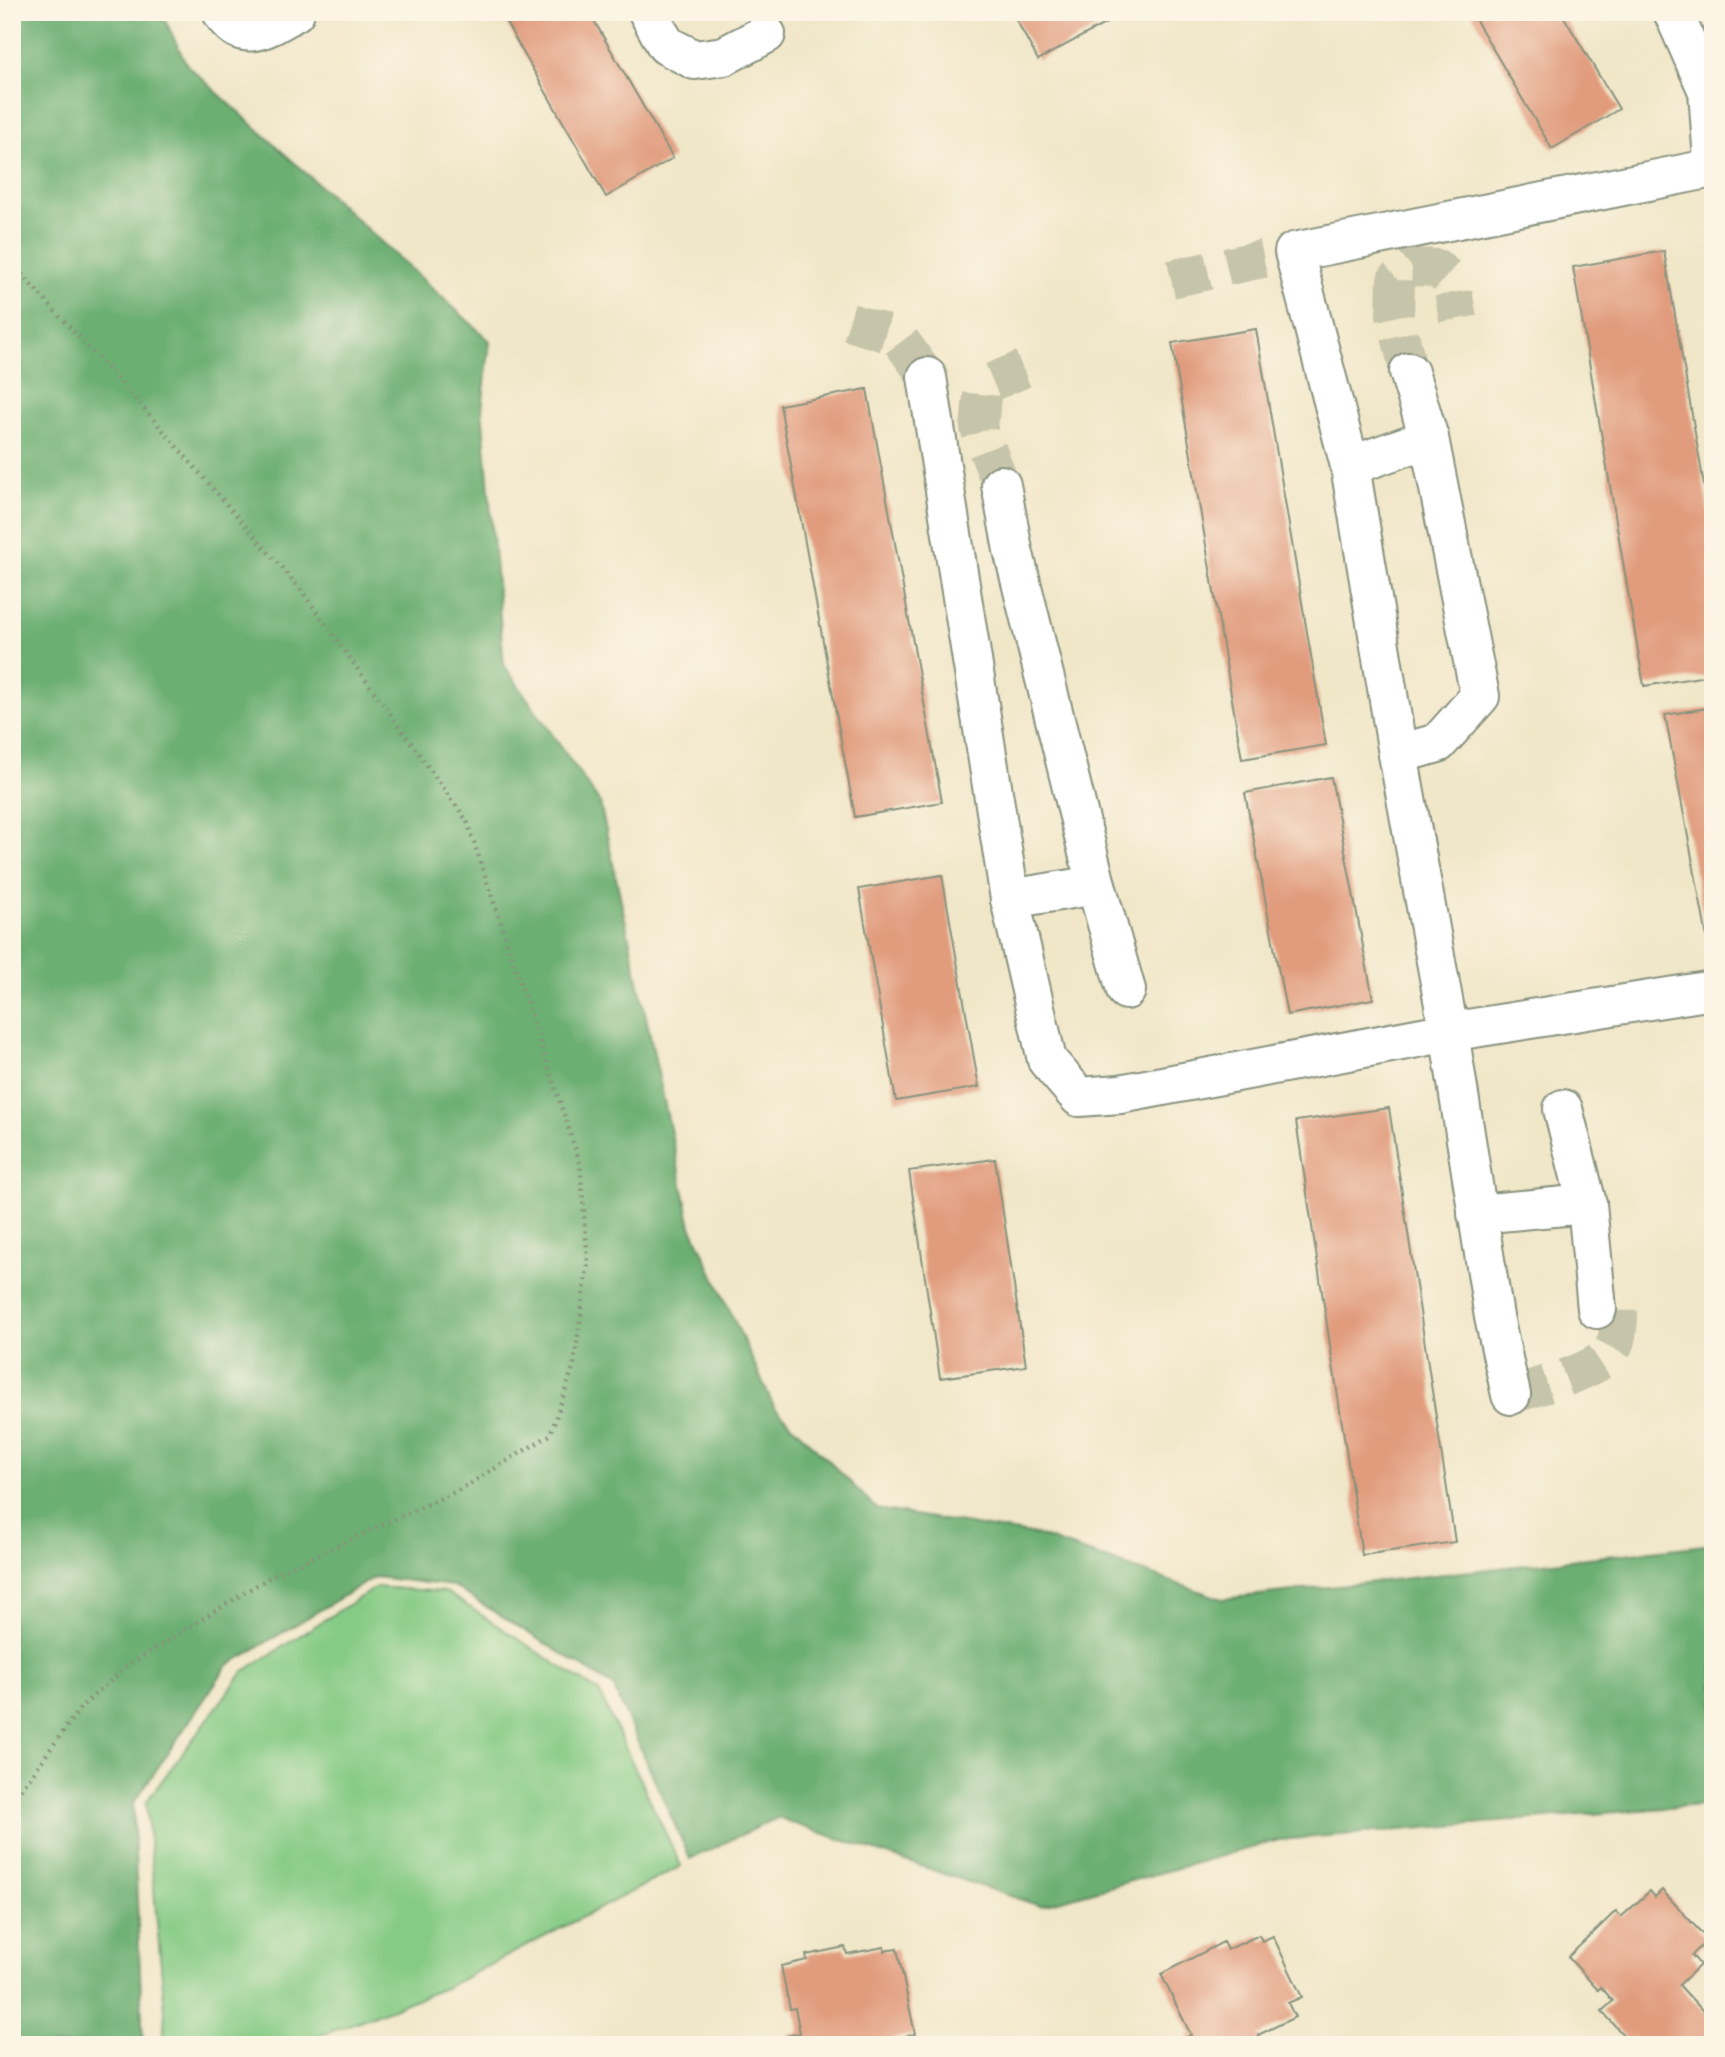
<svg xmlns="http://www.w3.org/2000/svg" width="1725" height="2057" font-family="'Old Standard TT',serif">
	<rect width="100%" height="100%" fill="#fcf5e5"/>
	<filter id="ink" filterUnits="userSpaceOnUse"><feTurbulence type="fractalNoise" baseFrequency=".0143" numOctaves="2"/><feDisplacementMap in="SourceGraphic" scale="14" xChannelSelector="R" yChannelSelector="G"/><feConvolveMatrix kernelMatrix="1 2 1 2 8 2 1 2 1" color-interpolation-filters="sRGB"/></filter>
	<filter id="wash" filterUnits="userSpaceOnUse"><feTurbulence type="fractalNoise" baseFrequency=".00686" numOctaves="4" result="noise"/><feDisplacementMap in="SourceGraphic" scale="28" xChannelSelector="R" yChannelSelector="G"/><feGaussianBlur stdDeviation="1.57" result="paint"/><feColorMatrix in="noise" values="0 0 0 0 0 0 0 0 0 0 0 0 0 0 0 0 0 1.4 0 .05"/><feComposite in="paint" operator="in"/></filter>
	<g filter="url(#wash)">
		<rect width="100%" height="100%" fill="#f0e6c8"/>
		<polygon fill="#86cb85" stroke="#52845c" stroke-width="2" points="376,1587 446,1592 599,1692 681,1866 445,1988 296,2045 163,2045 165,2011 146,1802 243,1672"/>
		<polygon fill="#6caf72" stroke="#467653" stroke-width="2" points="12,12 161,12 187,65 490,341 482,409 504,665 600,803 691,1226 774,1407 877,1509 1036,1535 1222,1599 1713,1544 1713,1804 1279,1840 1040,1906 777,1818 690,1859 613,1686 453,1586 375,1577 227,1666 133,1804 143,2045 12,2045"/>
		<g id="blocks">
			<g fill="#e19c7e">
				<polygon points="500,12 589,12 673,158 606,197"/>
				<polygon points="1012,12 1108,12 1112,20 1038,60"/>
				<polygon points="1471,12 1561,12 1619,109 1552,149"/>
				<polygon points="1664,251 1713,538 1713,675 1644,686 1573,267"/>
				<polygon points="1256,329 1326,745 1242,759 1172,343"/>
				<polygon points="867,389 942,802 855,817 780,405"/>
				<polygon points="1713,707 1713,936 1707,937 1665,715"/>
				<polygon points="1331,777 1373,999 1287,1015 1245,793"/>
				<polygon points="942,875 979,1087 896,1101 859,889"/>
				<polygon points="1389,1108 1455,1542 1362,1555 1296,1121"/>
				<polygon points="995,1159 1026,1366 940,1378 909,1171"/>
				<polygon points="1662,1890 1708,1940 1692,1955 1700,1965 1679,1985 1713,2022 1713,2045 1632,2045 1602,2011 1613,2001 1601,1987 1598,1990 1568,1957 1616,1911 1621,1917 1650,1891 1655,1897"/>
				<polygon points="1259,1935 1262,1941 1273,1936 1302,1997 1288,2003 1295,2017 1258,2035 1262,2045 1191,2045 1187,2037 1191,2035 1161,1974 1223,1942 1227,1950"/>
				<polygon points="845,1947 847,1954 884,1947 884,1951 897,1949 915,2034 888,2040 889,2045 788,2045 786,2036 800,2033 795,2008 790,2009 781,1966 807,1960 806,1955"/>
			</g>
		</g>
	</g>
	<g filter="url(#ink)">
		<use href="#blocks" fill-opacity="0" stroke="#88927e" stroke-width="2"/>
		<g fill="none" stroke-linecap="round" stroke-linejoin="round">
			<g stroke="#c6c4aa" stroke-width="38" stroke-dasharray="38 19" stroke-linecap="butt">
				<polyline points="1171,279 1294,252"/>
				<polyline points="849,322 898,337 927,377"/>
				<polyline points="1409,372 1395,315 1396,280 1412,267 1437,268 1451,280 1458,319"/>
				<polyline points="1001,485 979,428 983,386 1023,369"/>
				<path d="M1511 1395C1536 1387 1590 1373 1608 1355 1620 1343 1619 1319 1619 1303"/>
			</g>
			<defs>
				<g id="minor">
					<path d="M222 12C242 47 268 27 295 12"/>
					<polyline points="648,12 666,45 695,60 724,56 766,34"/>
					<polyline points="1673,12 1708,91 1713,161"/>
					<polyline points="927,377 1010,899 1047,1060 1079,1097 1120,1094 1449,1032 1713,990"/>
					<polyline points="1350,466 1429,438"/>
					<polyline points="1001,485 1013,550 1096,885 1126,990"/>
					<polyline points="1398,754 1438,743 1480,696 1429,438 1409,372"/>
					<polyline points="1010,899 1096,885"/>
					<polyline points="1563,1109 1587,1204 1597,1309"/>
					<polyline points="1477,1214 1587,1204"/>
					<polyline points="1511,1395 1494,1317 1449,1032 1398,754 1350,466 1294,252 1713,168"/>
				</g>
			</defs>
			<use href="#minor" stroke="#88927e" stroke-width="42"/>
			<polyline stroke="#88927e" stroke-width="4.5" stroke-dasharray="2 5" stroke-linecap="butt" points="12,264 139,403 301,590 467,821 580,1163 588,1262 574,1365 550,1435 461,1489 273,1575 127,1666 81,1707 12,1802"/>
			<use href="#minor" stroke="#fff" stroke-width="38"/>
		</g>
	</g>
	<rect width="1725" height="2057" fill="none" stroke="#fcf5e5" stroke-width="42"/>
</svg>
